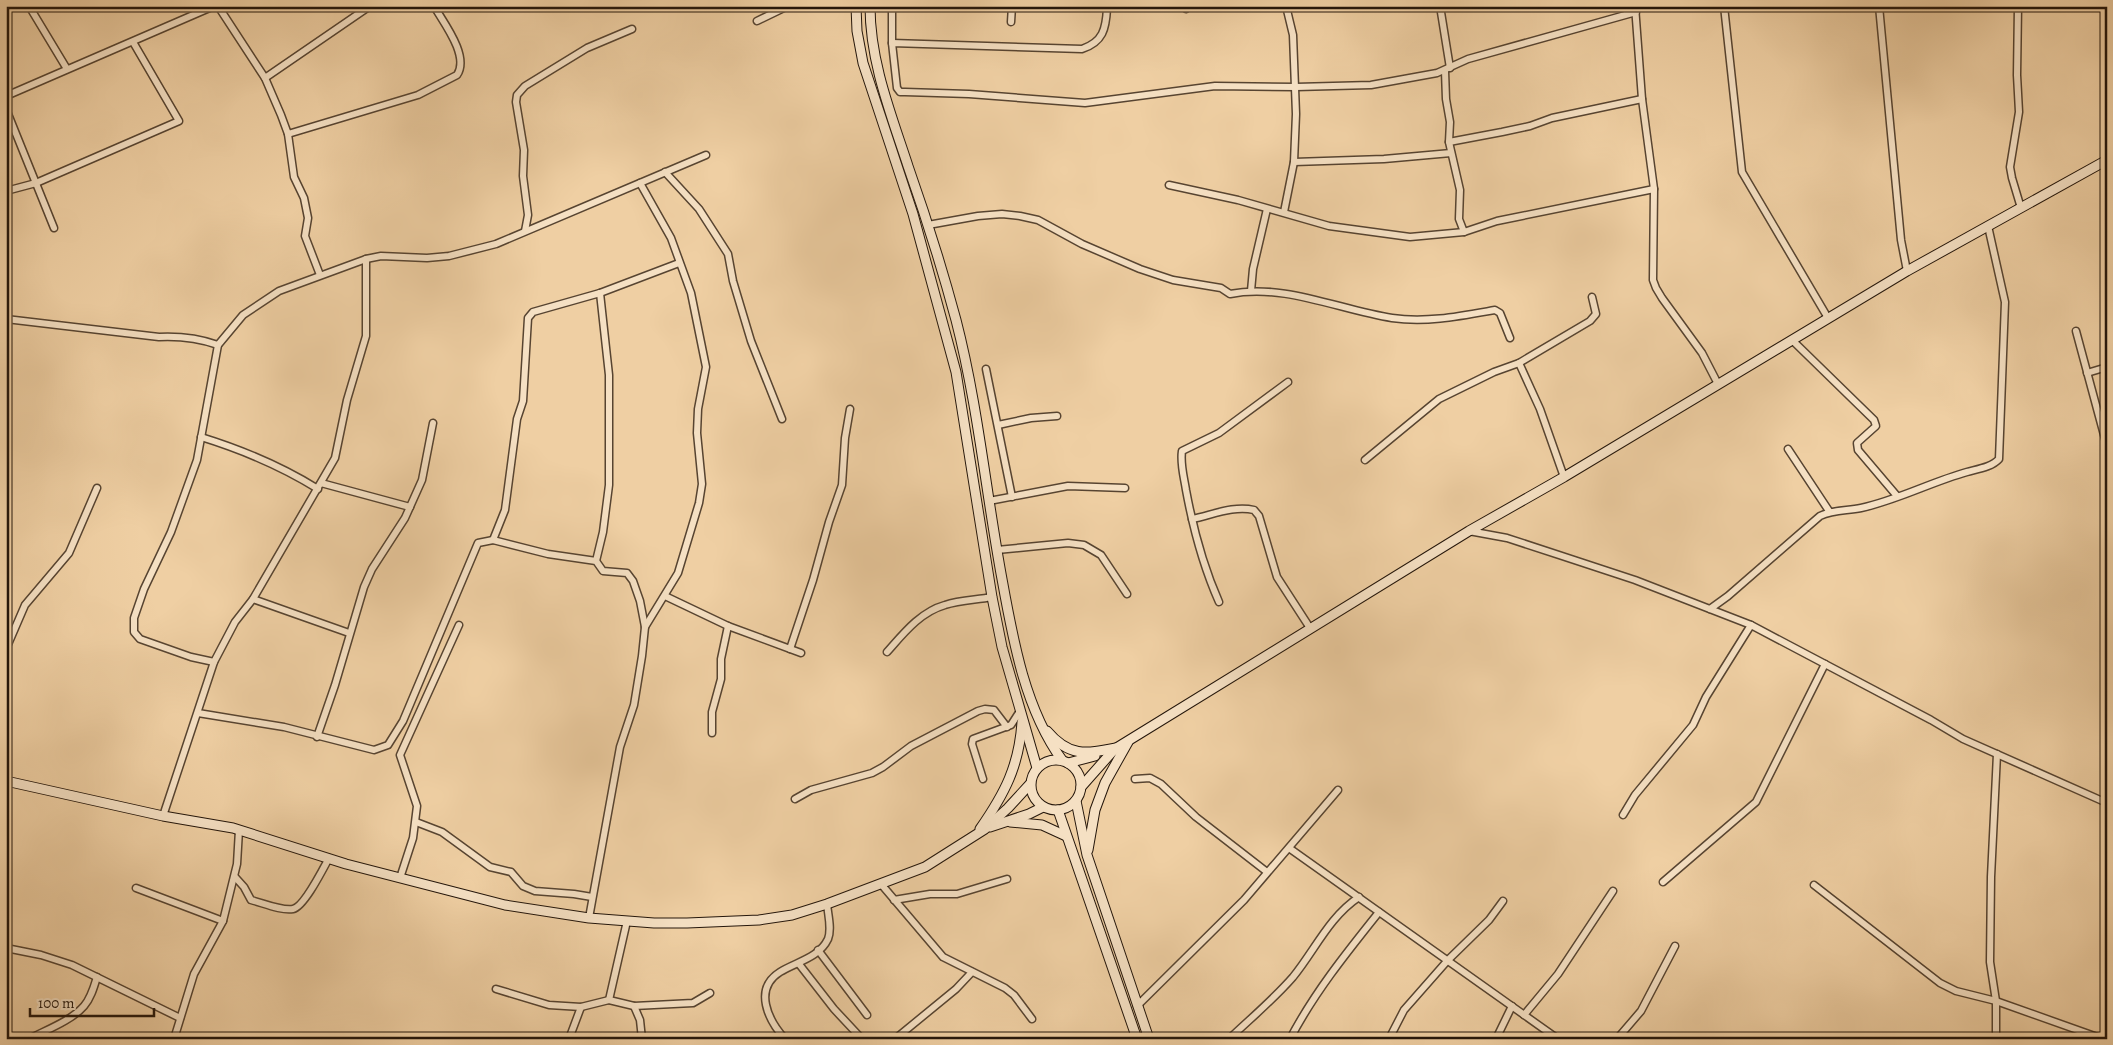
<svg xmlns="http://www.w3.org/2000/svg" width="2113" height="1045" font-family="Alegreya,serif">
	<rect width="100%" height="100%" fill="#efcfa3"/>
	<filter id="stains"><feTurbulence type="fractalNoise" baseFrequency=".004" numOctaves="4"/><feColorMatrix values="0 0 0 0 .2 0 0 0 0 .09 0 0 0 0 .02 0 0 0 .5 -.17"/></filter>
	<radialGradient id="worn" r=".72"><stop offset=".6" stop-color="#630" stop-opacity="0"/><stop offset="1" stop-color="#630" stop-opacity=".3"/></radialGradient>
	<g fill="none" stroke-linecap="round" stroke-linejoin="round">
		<defs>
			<g id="minor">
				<polyline points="29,6 67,69"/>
				<polyline points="218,6 265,78 281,115 288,134 294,177 304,198 308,218 305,236 320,275"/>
				<polyline points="1185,6 1186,9"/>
				<polyline points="1286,6 1296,6"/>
				<polyline points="1440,6 1450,68"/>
				<polyline points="1635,6 1642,99 1654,189 1653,280 1656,288 1662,298 1702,353 1718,384"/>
				<polyline points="1724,6 1742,172 1828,318"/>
				<polyline points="1879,6 1901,240 1907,271"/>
				<polyline points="2018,6 2017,75 2019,112 2010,167 2012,178 2021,208"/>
				<path d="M1107 8C1106 29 1103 42 1082 49L892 43 897 88 900 92H905L969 94 1085 103 1215 86 1296 87 1371 85 1437 73 1468 59 1636 12"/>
				<polyline points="757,21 788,6"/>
				<polyline points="1011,22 1012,6"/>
				<polyline points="892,43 892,6"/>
				<polyline points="1445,71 1446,99 1450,122 1449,142 1460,190 1459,219 1464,232"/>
				<polyline points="265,78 370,6"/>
				<polyline points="6,96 214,6"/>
				<polyline points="6,109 54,228"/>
				<path d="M288 134 418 95 457 75C470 56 443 22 434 6"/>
				<polyline points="1449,142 1502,132 1530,126 1552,118 1642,99"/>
				<polyline points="1294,162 1384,159 1451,153"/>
				<polyline points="665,172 699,209 728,254 733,281 751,341 782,419"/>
				<polyline points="640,183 671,238 691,293 706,367 698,409 697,433 702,484 699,503 678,573 645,627"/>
				<polyline points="1169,185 1238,200 1329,226 1410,237 1464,232 1497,221 1654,189"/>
				<polyline points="6,191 36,183 179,121 133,42"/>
				<polyline points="1284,212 1294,162 1296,114 1293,35 1286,6"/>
				<path d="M928 225 978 216 1002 214 1020 216 1038 220 1082 244 1140 269 1173 280 1221 288 1230 294C1283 283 1340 310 1392 318 1427 323 1461 316 1495 310L1500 313 1510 338"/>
				<polyline points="525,231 528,215 523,176 524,150 516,102 517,95 525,86 587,48 632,29"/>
				<polyline points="1251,291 1253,269 1267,209"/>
				<path d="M6 319 159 337C180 336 198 338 218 345"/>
				<polyline points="2076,331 2107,446"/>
				<polyline points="1792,340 1874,420 1876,426 1857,443 1858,450 1897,496"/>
				<polyline points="1519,363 1540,409 1564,477"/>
				<polyline points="986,369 1012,497"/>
				<polyline points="2087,373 2107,367"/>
				<polyline points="998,425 1031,418 1057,416"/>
				<path d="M201 437C243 450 281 466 318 489"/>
				<polyline points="1788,449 1829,511"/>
				<polyline points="1365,460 1439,399 1494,372 1519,363 1590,321 1596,314 1592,297"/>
				<polyline points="321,483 410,507"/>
				<polyline points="989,501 1068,486 1125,488"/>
				<path d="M1192 519C1212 515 1234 505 1254 510L1259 516 1277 577 1310 628"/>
				<polyline points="1469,531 1507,538 1559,555 1635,580 1751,625 1931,720 1963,739 2107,803"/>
				<polyline points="493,540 505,510 517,419 523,401 528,318 533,312 600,293 679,263"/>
				<polyline points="997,550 1068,543 1084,545 1101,555 1127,594"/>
				<polyline points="596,561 603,532 609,485 609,375 600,293"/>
				<polyline points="665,596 728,626 801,653"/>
				<polyline points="253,599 349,633"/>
				<path d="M1219 602C1203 566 1193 528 1186 490 1184 477 1180 464 1182 451L1219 433 1288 382"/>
				<path d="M1710 609 1728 596 1820 516C1834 509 1847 511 1861 508 1898 500 1931 482 1967 472 1978 469 1992 467 1999 459L2005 302 1988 226"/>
				<polyline points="6,649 25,605 69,553 97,488"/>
				<polyline points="790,649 813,580 829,522 842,485 845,438 850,409"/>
				<path d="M887 652C903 634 920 612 945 605 960 600 976 600 992 597"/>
				<polyline points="214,662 191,657 140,639 134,632 134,618 144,589 171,532 197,460 218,345 243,315 279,291 366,259 381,256 427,258 449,256 496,244 706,155"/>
				<polyline points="198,713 284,727 374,750 388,745 403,721 478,543 493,540 548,554 596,561 603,571 627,573 633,581 640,601 645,627 642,656 634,705 620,747 589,918"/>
				<polyline points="712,733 712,712 721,679 721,659 728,626"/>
				<polyline points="317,737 335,685 364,587 372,569 405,518 422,480 433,423"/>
				<polyline points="983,779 972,744 973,739 1011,725 1020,711"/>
				<polyline points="1135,779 1150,778 1161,784 1196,817 1267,872"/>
				<polyline points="795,799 811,790 872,773 883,767 911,746 978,711 985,709 994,710 1007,727"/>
				<polyline points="1623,815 1635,795 1693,725 1706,697 1751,625"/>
				<polyline points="163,816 214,662 235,622 253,599 335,458 347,400 366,336 366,259"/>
				<polyline points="416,822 442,832 490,867 511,872 523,886 535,891 574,894 592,897"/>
				<polyline points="1289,848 1558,1039"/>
				<path d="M235 877 244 887 251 900C263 903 281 911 293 909 304 907 323 869 329 858"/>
				<polyline points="400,878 413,838 417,806 400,755 459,625"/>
				<polyline points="1663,882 1756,802 1825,664"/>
				<polyline points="881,884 943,957 1005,988 1014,995 1032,1019"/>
				<polyline points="1814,885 1940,983 1956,991 1996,1001 2103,1039"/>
				<polyline points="136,888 223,921"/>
				<polyline points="894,900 930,894 957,894 1007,879"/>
				<polyline points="6,948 41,955 72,965 180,1018"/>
				<polyline points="818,950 867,1015"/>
				<polyline points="799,964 834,1009 862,1039"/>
				<polyline points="496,989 549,1005 581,1007 609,1000 634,1006 693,1003 710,993"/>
				<polyline points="609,1000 627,921"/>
				<polyline points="634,1006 640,1020 642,1039"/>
				<polyline points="1137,1006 1244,900 1338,790"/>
				<polyline points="1524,1015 1558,974 1613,891"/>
				<path d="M29 1039C46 1030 71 1021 84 1006 91 998 94 987 97 977"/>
				<polyline points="174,1039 194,974 223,921 237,864 239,830"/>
				<polyline points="569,1039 581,1007"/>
				<path d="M785 1039C768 1020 753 989 780 972 796 962 819 958 828 939 832 929 828 915 827 904"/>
				<polyline points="895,1039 956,989 972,972"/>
				<path d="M1229 1039C1250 1019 1274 999 1293 977 1315 950 1329 917 1359 897"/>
				<path d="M1290 1039C1314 993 1347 952 1379 912"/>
				<polyline points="1389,1039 1404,1010 1448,960 1489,920 1503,901"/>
				<polyline points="1496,1039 1512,1006"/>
				<polyline points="1617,1039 1641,1011 1675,946"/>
				<polyline points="1996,1039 1996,1001 1990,962 1991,877 1997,754"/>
			</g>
			<g id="secondary">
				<polyline points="856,6 857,31 863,63 913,214 956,372 992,597 1002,647 1037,768"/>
				<path d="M870 6C870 62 891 114 908 166 926 217 942 268 956 320 978 405 986 493 1002 579 1013 640 1025 709 1062 760"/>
				<path d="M1047 731C1069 757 1085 754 1116 748"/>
				<circle cx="1056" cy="785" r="25"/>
				<polyline points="1068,763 1095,756"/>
				<polyline points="6,781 163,816 233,828 346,864 505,905 589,918 654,923 687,923 759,920 792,915 827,904 925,867 985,829 1008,808 1030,784"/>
				<polyline points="1081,787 1112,752 1118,747 1469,531 1564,477 1907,271 2107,160"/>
				<polyline points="1076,801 1087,855 1149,1039"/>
				<polyline points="1058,810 1137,1039"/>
				<polyline points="1010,822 1042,825 1066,836"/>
				<polyline points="990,827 1029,814 1043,807"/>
				<path d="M980 829C1005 793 1019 766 1022 722"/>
				<polyline points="1088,850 1095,810 1105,783 1128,742"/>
			</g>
		</defs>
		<use href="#minor" stroke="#574431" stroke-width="9"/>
		<use href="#secondary" stroke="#24160b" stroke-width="11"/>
		<use href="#minor" stroke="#f5e0c3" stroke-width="6"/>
		<use href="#secondary" stroke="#f5e0c3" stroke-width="9"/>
	</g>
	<rect width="2113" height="1045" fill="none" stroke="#efcfa3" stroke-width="25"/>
	<rect x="8" y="8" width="2098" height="1030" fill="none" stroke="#24160b" stroke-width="2.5"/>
	<rect x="12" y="12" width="2088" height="1020" fill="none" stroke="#24160b"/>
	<path d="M30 1008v8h124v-8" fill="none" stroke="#24160b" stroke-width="2.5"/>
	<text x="38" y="1008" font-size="15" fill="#24160b" stroke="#f5e0c3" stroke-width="4" paint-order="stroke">100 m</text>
	<rect width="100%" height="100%" filter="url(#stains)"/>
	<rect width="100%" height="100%" fill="url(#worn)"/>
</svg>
